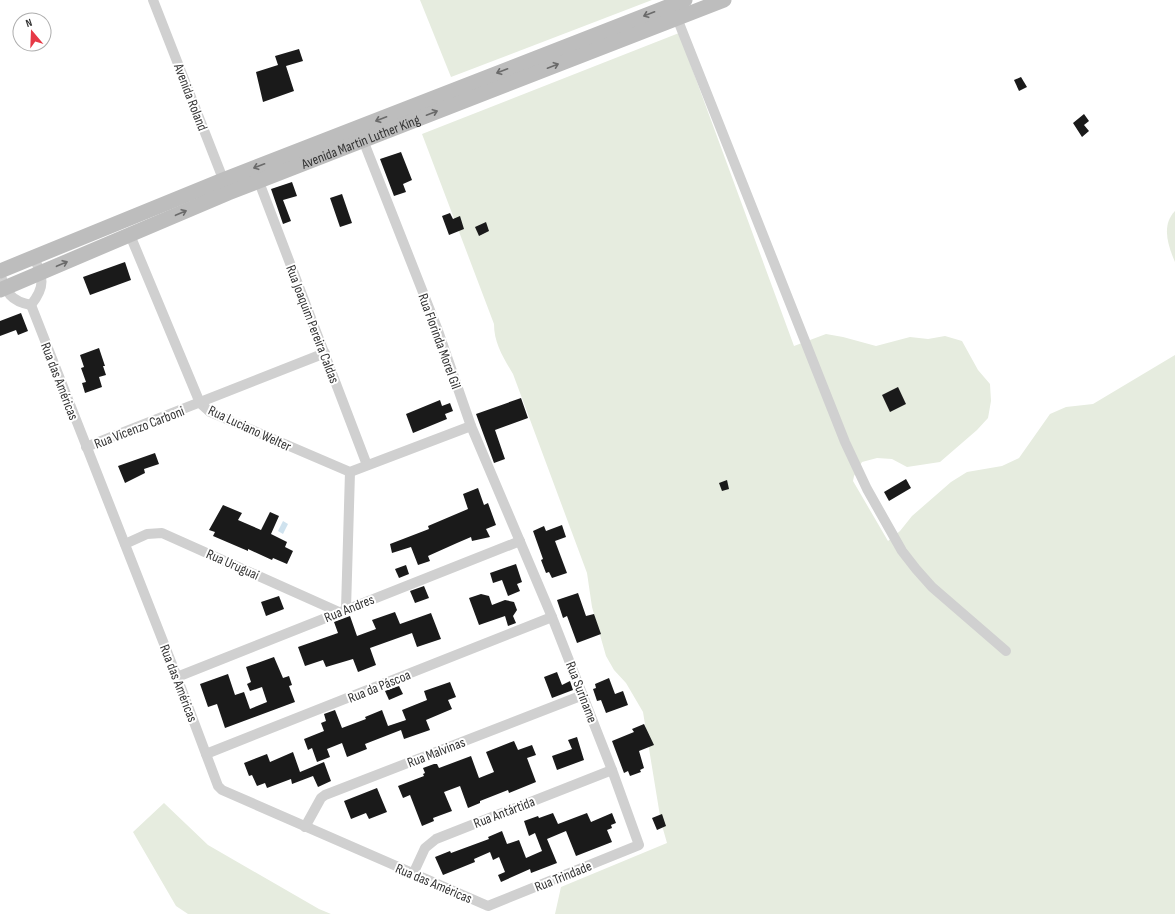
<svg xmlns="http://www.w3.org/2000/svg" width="1175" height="914" font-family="'Sofia Sans Condensed',sans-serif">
	<rect width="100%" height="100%" fill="#fff"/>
	<g fill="#e6ecdf">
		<polygon points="420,0 652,0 451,77"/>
		<path d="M679 33 794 346 826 334 843 337 876 346 910 337 928 339 945 336 962 341 978 370 990 384 991 401 988 418 977 430 940 462 907 467 892 459 877 458 862 462 854 476 853 481 888 541 900 531 912 516 951 482 967 472 1002 466 1019 458 1050 414 1066 407 1093 404 1175 355V914H555L561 887 667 843 661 822 643 712 626 683 614 670 606 656 592 607 587 573 513 374C503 357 494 343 494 324L422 134Z"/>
		<path d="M1175 211V262C1168 246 1161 225 1175 211Z"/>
		<polygon points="164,803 208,845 319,909 331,914 188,914 176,906 133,832"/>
	</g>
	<polygon fill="#cfe2ee" points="283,521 288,524 283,534 278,531"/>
	<g fill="#1a1a1a">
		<polygon points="299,49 303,61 286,66 294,91 263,102 256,72 278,65 275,56"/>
		<polygon points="1021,77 1027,87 1019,91 1014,80"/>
		<polygon points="1084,114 1089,121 1084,125 1089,131 1082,137 1073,123"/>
		<polygon points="401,152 412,180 403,184 406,192 394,196 380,159"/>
		<polygon points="292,182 297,196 283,200 291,221 283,224 271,189"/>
		<polygon points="342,194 352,223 340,227 330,198"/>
		<polygon points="450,213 453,219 460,216 464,229 449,235 442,216"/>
		<polygon points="486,222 489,231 479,236 475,227"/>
		<polygon points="125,262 131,280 90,295 83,277"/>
		<polygon points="21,313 28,331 18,335 16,330 0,336 0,321"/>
		<polygon points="99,348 105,366 103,366 106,375 99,377 102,387 85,393 82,383 86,382 81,368 84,367 80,355"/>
		<polygon points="898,387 906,404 890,412 882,395"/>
		<polygon points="521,398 528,418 495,430 505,459 494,463 476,414"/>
		<polygon points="440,400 442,406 450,403 453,411 445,414 447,419 413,433 406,414"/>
		<polygon points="155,453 159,464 144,469 145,473 125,483 118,466"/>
		<polygon points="906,479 911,488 889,501 884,492"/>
		<polygon points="727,480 729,489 722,491 719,483"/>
		<polygon points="478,488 484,505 488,503 496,525 486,529 490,537 472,541 471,537 457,543 428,556 430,561 418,565 411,547 392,553 390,544 429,529 428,526 468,509 463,494"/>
		<polygon points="223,505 242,513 238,520 261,530 270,512 279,516 271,534 287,542 285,547 293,551 287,564 273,558 272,560 248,549 248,551 213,536 215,532 209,530"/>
		<polygon points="562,525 566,537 555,541 567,573 552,578 549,572 546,573 541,560 543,559 533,531 544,526 546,531"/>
		<polygon points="516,564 522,582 517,584 520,591 508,596 502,580 493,583 490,573"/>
		<polygon points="406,565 409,574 399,578 395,569"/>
		<polygon points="424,586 429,598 415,603 410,591"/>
		<polygon points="578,593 586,616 594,614 601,634 577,643 567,616 563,618 557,600"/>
		<polygon points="481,594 489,596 492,605 505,600 514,602 517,610 513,616 516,623 508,626 505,616 479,625 469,598"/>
		<polygon points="279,596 284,609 266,616 261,602"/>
		<polygon points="395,612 400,624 431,613 441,639 417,647 412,633 370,648 376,665 358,672 353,659 326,667 323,660 305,666 298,647 338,633 334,622 350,616 357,636 376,629 372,620"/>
		<polygon points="274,657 283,678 289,676 292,685 289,686 295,702 225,728 217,704 208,707 200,684 228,674 235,695 244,692 250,709 267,702 262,687 250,691 247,684 251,682 246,667"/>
		<polygon points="557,672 562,685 570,681 573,690 552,698 544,677"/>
		<polygon points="609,678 615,694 623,691 628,705 606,713 601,700 597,701 593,689 596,688 595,684"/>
		<polygon points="450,682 456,697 448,700 452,709 426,720 430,730 404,739 401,730 365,744 367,749 347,757 342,743 327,749 330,757 317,762 312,748 308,750 304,739 324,731 321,723 326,721 324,714 335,710 342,728 366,719 365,717 382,710 388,726 406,720 402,710 427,700 424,691"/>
		<polygon points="399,686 403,694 389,700 385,691"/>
		<polygon points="644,724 654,745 639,751 644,768 640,770 641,772 630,776 628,771 624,773 612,741 634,732 632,729"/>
		<polygon points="577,737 584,760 557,770 552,756 572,749 568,740"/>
		<polygon points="514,741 518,750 532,745 536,755 527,758 536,782 509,793 508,790 480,801 480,803 468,808 460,786 444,792 452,811 433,818 434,821 422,826 410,795 403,798 398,786 424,776 423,774 425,773 423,768 434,764 437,764 439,768 471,756 479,778 494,772 486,752"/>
		<polygon points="293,752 300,772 324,762 331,781 318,787 313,776 292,784 291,779 267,788 265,783 257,786 252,775 249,776 244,763 267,754 270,762"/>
		<polygon points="377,788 387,812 369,819 366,813 351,819 344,801"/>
		<polygon points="553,813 558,824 587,813 591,822 612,813 616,823 611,825 612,828 607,830 612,842 576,856 566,831 547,839 557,863 531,873 530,869 501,882 498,875 505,872 499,857 493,860 490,852 474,859 475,862 443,875 435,857 450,851 451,853 489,839 488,837 502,831 507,844 519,840 526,858 542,851 535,833 529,836 524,821 538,816 539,818"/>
		<polygon points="662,814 666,826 657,830 652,818"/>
	</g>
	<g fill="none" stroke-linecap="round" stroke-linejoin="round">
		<g stroke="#d0d0d0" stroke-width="10">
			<polyline points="153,0 225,184"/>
			<polyline points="677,18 845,442 867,489 902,551 916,569 932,587 1006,651"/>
			<polyline points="259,182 367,465"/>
			<polyline points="130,235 200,403 210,412 350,472 471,426"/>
			<path d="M0 274C7 293 10 301 31 305"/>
			<polyline points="31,305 177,677 218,786 222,790 488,906 639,845 612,770 552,617 471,426 437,328 363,140"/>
			<path d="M31 305C46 286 43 278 34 257"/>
			<polyline points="86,447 325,353"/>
			<polyline points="125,544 147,534 162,533 339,612"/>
			<polyline points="346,609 350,472"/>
			<polyline points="177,677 520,541"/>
			<polyline points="206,754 552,617"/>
			<polyline points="305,827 321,798 325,795 583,695"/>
			<polyline points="413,874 425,848 436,839 612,770"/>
		</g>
		<g stroke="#bdbdbd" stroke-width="15">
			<polyline points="0,271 223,180 685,0"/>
			<path id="s1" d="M0 290 228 193 724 0"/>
		</g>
	</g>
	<defs><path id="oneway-shaft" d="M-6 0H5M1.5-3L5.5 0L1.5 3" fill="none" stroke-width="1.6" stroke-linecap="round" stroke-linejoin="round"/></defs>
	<g stroke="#6a6a6a">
		<use href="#oneway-shaft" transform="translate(649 14) rotate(159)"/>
		<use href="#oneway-shaft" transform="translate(553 66) rotate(-21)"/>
		<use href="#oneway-shaft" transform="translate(502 71) rotate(159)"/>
		<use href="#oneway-shaft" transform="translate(432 113) rotate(-21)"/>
		<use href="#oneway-shaft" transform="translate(381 119) rotate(159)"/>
		<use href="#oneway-shaft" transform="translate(259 166) rotate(159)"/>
		<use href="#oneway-shaft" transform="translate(181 213) rotate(-23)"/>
		<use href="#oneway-shaft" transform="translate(62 264) rotate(-23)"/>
	</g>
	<g text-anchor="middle" stroke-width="4" stroke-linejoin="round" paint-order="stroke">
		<g font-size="14" fill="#333" stroke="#fff">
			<text transform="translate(191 97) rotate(69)" y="5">Avenida Roland</text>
			<text dy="5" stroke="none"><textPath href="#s1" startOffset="390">Avenida Martin Luther King</textPath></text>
			<text transform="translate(313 324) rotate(69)" y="5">Rua Joaquim Pereira Caldas</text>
			<text transform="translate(440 341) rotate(70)" y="5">Rua Florinda Morel Gil</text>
			<text transform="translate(60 381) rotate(69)" y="5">Rua das Américas</text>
			<text transform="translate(139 427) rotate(-21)" y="5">Rua Vicenzo Carboni</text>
			<text transform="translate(250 428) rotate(25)" y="5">Rua Luciano Welter</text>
			<text transform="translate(233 564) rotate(24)" y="5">Rua Uruguai</text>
			<text transform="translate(349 608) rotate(-22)" y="5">Rua Andres</text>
			<text transform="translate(179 683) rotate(69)" y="5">Rua das Américas</text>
			<text transform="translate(379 686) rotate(-22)" y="5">Rua da Páscoa</text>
			<text transform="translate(582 692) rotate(69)" y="5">Rua Suriname</text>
			<text transform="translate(436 752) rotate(-21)" y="5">Rua Malvinas</text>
			<text transform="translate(504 812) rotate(-21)" y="5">Rua Antártida</text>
			<text transform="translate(563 876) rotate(-22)" y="5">Rua Trindade</text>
			<text transform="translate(434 883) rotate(23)" y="5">Rua das Américas</text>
		</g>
	</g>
	<g transform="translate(32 32) rotate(341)"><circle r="19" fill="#ffffff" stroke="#adadad"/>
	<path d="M0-3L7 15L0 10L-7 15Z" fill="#e63946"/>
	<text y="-6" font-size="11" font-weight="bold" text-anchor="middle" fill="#333333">N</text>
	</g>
</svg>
